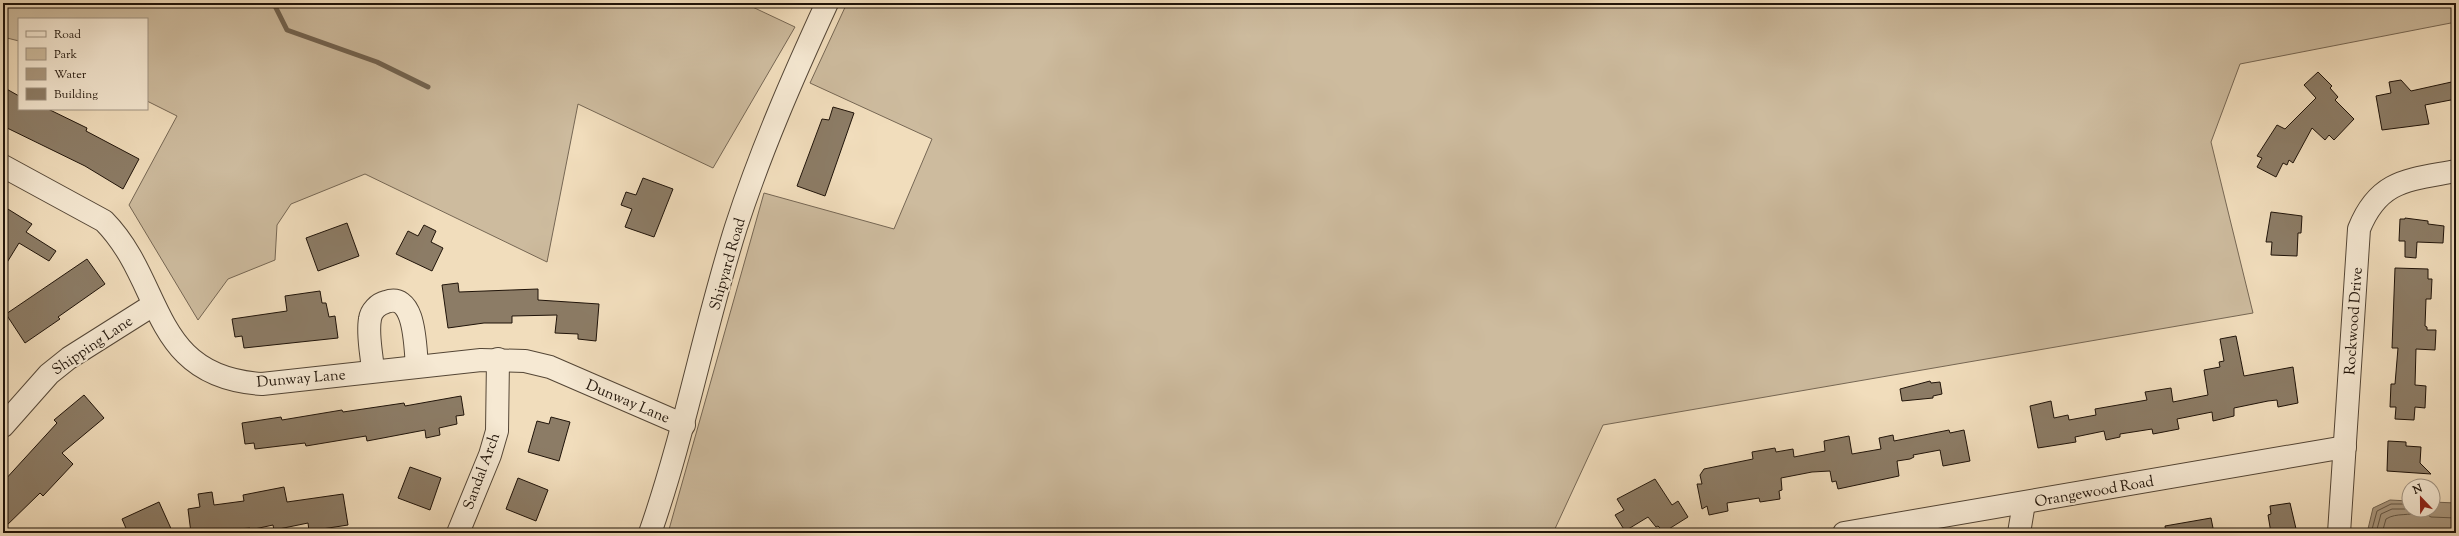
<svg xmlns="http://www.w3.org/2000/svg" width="2459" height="536" font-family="'Sorts Mill Goudy',serif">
	<rect width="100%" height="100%" fill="#f1ddbc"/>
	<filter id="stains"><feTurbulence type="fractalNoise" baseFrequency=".005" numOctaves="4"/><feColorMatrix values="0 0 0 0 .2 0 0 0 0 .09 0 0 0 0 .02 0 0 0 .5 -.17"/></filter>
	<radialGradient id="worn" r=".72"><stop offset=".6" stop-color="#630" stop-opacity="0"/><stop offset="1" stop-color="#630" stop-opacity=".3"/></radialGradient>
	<g fill="#cdbb9e" stroke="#766754">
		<polygon points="3,3 744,3 795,27 713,168 578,104 547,262 365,174 291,204 277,225 275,260 228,279 198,320 129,205 177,116 147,101 147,19 19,19 19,41 3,37"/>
		<polygon points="847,3 2456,3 2456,22 2240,64 2211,142 2253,313 1603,425 1553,533 668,533 764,193 894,229 932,139 810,83"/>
	</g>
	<polygon fill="#aa987f" stroke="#726350" points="2390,500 2409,501 2409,510 2433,510 2433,502 2456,503 2456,533 2367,533 2373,508"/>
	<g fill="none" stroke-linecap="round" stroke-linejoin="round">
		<g stroke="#645644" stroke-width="1">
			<polyline points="2371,533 2377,511 2391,504 2409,504"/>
			<polyline points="2376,533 2381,514 2392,509 2409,509"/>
			<path d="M2382 533 2386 519C2397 512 2409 517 2421 511L2431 517 2456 518"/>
		</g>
		<polyline stroke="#726350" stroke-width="5" points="276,3 275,6 287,30 377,62 428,87"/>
	</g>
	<g fill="#8c7c66" stroke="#1f1309">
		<polygon points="2318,72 2332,86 2330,88 2338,97 2335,100 2354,119 2334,140 2329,135 2325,140 2312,128 2293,163 2289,160 2287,165 2283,163 2276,177 2257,167 2262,158 2257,156 2277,125 2285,129 2316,98 2304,85"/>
		<polygon points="2401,80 2411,91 2456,81 2456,99 2425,105 2429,124 2382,130 2376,96 2391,93 2389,82"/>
		<polygon points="3,87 19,96 19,109 48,109 87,128 86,131 139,159 123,189 85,166 3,126"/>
		<polygon points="833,107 854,113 825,196 797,186 822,119 829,120"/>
		<polygon points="643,178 673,189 654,237 625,227 632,209 621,205 626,192 636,195"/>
		<polygon points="3,206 32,224 26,232 56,251 49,261 19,243 3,269"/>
		<polygon points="2271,212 2302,216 2301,233 2298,233 2297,256 2271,255 2272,242 2266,242"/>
		<polygon points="2405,218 2428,221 2428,224 2444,226 2443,243 2417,242 2416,258 2405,257 2405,241 2399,241 2400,219 2405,219"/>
		<polygon points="347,223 359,256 318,271 306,238"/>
		<polygon points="424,225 436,231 431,242 443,248 432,271 396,254 408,231 418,236"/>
		<polygon points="87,259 105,284 58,317 60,319 25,343 6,314"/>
		<polygon points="2395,268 2428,269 2428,279 2432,279 2431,299 2426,299 2425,326 2427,327 2427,330 2436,330 2435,350 2416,349 2415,385 2426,386 2425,408 2415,407 2414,420 2395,419 2396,407 2390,407 2391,384 2395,384 2398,348 2392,348"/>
		<polygon points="458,283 459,292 538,289 538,300 599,304 596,341 578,339 578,334 555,333 557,315 512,316 512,323 484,323 448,328 442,285"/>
		<polygon points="320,291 322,303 326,303 329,317 335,316 338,338 244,348 242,336 235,337 232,319 287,311 285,296"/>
		<polygon points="2236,336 2244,376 2293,367 2298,403 2278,407 2277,400 2268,401 2234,408 2234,416 2213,421 2212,412 2177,419 2179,429 2153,434 2152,429 2120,434 2120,437 2106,440 2104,431 2075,437 2076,442 2038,448 2030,406 2051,401 2054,418 2068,415 2069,420 2096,415 2095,409 2147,400 2145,392 2152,391 2171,388 2173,402 2208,395 2204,370 2220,367 2219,362 2224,361 2220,339"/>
		<polygon points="1930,381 1931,383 1940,382 1942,394 1933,396 1933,398 1902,401 1900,389"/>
		<polygon points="84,395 104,418 62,453 73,464 43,496 40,493 3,529 3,482 57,423 54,420"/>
		<polygon points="461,396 464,415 456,416 457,424 439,428 440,435 426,438 425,430 367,441 366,436 306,446 305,443 255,449 254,443 245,444 242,423 281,417 282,420 342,410 343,412 404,403 405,406"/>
		<polygon points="551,417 570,422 559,461 528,452 537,421 549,424"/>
		<polygon points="1949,430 1950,433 1964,430 1970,461 1943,466 1940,450 1913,455 1914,457 1910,459 1897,461 1899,476 1838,489 1836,481 1832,482 1830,471 1812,472 1781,478 1782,490 1779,491 1780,499 1760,502 1759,498 1727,503 1728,511 1709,515 1707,506 1702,509 1697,484 1702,484 1700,475 1704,469 1753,459 1752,452 1775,448 1776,452 1793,449 1794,457 1825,451 1824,441 1849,436 1852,454 1881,449 1879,438 1893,435 1894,441"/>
		<polygon points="2388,441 2406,442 2406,446 2421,447 2420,463 2431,474 2387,471"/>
		<polygon points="410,467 441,478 430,510 398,498"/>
		<polygon points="518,478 548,490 536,521 506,509"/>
		<polygon points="1655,479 1672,505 1678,501 1688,517 1664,532 1658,526 1656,527 1648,517 1625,531 1615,515 1624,510 1617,499"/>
		<polygon points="284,487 287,502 343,494 348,525 309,531 308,523 274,530 273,525 250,530 250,528 191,533 188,509 200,507 198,494 212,492 214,505 244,501 243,495"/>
		<polygon points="159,502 173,533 128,533 122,519"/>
		<polygon points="2290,503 2297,533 2271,533 2268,515 2271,514 2270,506"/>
		<polygon points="2211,518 2214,533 2166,533 2165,526"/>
	</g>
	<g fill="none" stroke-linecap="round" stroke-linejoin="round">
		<defs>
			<g id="minor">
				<path d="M3 166 104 221C165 283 149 377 262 384L481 360 525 361 550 367 684 425"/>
				<path d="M373 371C372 355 367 335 370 319 371 311 378 304 386 302 416 291 415 348 417 366"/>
				<polyline points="3,426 49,374 69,358 153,305"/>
				<polyline points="458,533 490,455 497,431 498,359"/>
				<path d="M650 533C685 433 704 328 736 227 761 150 793 77 827 3"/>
				<polyline points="1844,533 2345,447"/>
				<polyline points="2019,533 2024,503"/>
				<path d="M2339 533 2359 229C2379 179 2409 180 2456 171"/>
			</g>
		</defs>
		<use href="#minor" stroke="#544636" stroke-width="24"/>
		<use href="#minor" stroke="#f6e9d3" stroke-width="22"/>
	</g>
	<g text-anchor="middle" stroke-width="4" stroke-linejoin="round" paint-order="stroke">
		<g font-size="15" fill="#1f1309" stroke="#f6e9d3">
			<text transform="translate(727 264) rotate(-74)" y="5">Shipyard Road</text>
			<text transform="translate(2353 321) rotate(-86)" y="5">Rockwood Drive</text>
			<text transform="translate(92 345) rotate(-34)" y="5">Shipping Lane</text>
			<text transform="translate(301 378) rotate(-5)" y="5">Dunway Lane</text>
			<text transform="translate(628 401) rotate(23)" y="5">Dunway Lane</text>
			<text transform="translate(481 471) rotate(-70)" y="5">Sandal Arch</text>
			<text transform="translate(2094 491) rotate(-10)" y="5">Orangewood Road</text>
		</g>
	</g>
	<rect width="2459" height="536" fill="none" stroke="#f1ddbc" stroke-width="16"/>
	<rect x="4" y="4" width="2451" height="528" fill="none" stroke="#1f1309" stroke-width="2"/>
	<rect x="8" y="8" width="2443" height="520" fill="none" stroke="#1f1309"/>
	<rect x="18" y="18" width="130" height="92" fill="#f6e9d3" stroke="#a09382"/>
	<rect x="26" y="31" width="20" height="6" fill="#f6e9d3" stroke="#a09382"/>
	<text x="54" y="38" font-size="12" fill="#1f1309">Road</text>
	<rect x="26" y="48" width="20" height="12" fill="#cdbb9e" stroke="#a09382"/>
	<text x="54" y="58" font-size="12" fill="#1f1309">Park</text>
	<rect x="26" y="68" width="20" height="12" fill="#aa987f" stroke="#a09382"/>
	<text x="54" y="78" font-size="12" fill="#1f1309">Water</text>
	<rect x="26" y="88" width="20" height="12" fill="#8c7c66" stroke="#a09382"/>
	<text x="54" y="98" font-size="12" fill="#1f1309">Building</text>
	<g transform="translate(2421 498) rotate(338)"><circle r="19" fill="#f6e9d3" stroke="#a09382"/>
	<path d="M0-3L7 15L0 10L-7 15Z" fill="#8f2418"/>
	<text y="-6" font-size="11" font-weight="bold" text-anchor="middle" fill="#1f1309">N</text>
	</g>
	<rect width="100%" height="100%" filter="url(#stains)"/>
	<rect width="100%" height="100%" fill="url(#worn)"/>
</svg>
